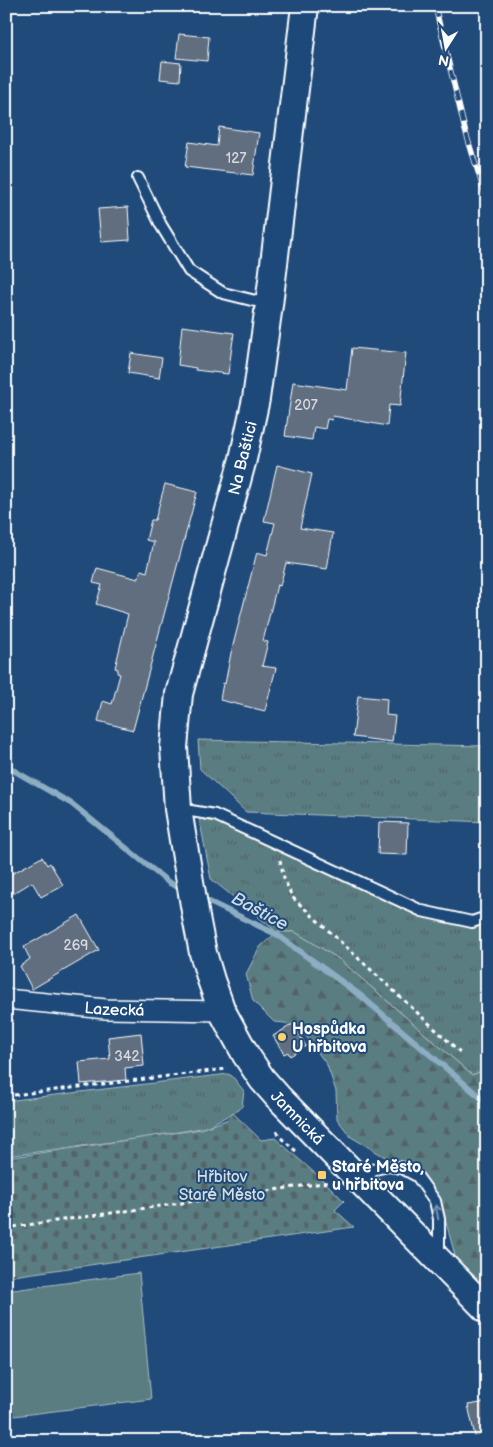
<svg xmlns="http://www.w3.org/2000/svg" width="493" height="1447" font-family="'Balsamiq Sans',sans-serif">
	<defs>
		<pattern id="grass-tufts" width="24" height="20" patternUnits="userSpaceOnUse" patternTransform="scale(1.25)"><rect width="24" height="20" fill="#5a7d82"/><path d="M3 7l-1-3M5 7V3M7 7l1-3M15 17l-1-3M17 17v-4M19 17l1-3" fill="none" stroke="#536467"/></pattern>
		<pattern id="forest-firs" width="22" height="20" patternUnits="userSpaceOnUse" patternTransform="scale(1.25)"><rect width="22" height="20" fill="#5a7d82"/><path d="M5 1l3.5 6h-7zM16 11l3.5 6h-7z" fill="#536467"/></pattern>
		<pattern id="cemetery-stones" width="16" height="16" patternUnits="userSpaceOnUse" patternTransform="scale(1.25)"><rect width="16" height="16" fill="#5a7d82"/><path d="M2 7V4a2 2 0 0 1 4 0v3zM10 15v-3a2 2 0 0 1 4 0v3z" fill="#536467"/></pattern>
	</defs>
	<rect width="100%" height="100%" fill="#1f4a7a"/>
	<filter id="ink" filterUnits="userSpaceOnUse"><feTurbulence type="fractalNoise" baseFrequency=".02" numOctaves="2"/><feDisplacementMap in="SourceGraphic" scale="10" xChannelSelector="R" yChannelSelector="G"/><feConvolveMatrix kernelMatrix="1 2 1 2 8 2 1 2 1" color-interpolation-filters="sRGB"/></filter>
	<g filter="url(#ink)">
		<g fill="url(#grass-tufts)" stroke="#acbec0">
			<polygon points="198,740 487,746 487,822 246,812 200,769"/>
			<polygon points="198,812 422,911 472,922 487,917 487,1069 472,1075 339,959 295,932 277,932 211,879"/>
			<polygon points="228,1074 232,1076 244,1091 242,1106 239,1110 206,1127 150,1137 6,1156 6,1101"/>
		</g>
		<polygon fill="url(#forest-firs)" stroke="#acbec0" points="277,932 295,932 339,959 472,1075 487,1069 487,1291 457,1263 440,1200 416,1171 401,1162 385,1157 351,1137 337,1119 336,1091 327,1065 303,1032 285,1023 274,1022 253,1001 246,974 260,947"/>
		<polygon fill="url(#cemetery-stones)" stroke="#acbec0" points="233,1113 261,1140 275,1138 326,1183 344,1201 335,1210 354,1227 6,1277 6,1158 201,1129 226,1120"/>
		<polygon fill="#5a7d82" stroke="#acbec0" points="139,1273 151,1399 6,1417 6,1291"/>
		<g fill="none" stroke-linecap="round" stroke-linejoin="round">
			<g stroke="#8cadc2" stroke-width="6">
				<polyline points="6,766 72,804 168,882 185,891"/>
				<polyline points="201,898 276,934 361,996 487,1103"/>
			</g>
		</g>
		<g fill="#606e80" stroke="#fff">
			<polygon points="179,34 209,37 207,61 176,58"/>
			<polygon points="162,61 181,63 180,81 160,79"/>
			<polygon points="219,127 259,133 253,175 185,167 189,142 217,146"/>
			<polygon points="128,207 130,240 101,242 98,209"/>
			<polygon points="182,326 234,333 228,374 195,370 196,368 178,365"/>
			<polygon points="352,348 406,353 400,406 389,405 387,426 333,416 332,420 327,419 325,429 314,427 312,440 285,436 293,382 347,390"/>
			<polygon points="131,353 162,358 159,378 128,373"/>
			<polygon points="277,465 312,474 300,528 333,533 327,569 286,563 280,586 277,585 263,641 268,642 262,666 276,668 265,711 220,700 223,683 225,684 231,653 257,552 267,555 275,523 264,521"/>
			<polygon points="165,484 197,492 133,730 98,721 103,701 112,704 120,674 117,673 118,669 115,668 128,614 96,604 102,585 93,583 97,568 138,579 141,570 147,572 154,542 146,540 151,520 155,520"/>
			<polygon points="358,696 387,699 386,715 395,716 392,742 353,737"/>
			<polygon points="379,822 408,823 407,855 378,854"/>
			<polygon points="42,857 47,865 50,863 63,885 41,897 32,882 6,898 6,877"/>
			<polygon points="79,915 99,950 32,989 20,966 30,959 24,947"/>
			<polygon points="293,1024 306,1046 290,1056 288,1052 284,1054 273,1036"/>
			<polygon points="141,1033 144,1066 125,1068 126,1080 81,1084 79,1062 110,1059 108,1037"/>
			<polygon points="487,1402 487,1441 476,1441 468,1405"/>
		</g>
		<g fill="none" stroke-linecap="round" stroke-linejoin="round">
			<defs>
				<g id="service">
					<polyline points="138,178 161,225 189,271 223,293 268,304"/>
					<polyline points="179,809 215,815 422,911 472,922 487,917"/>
					<polyline points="361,1183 375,1169 389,1166 402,1168 417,1176 435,1201 439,1219 439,1254"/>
				</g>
				<g id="minor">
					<path id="s1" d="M6 999 106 1009 222 1011"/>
				</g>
				<g id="secondary">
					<path id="s2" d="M305 6 269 305 256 399 243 459 179 694 174 747 178 809 183 840 196 917 203 953 211 980 222 1011 246 1055 262 1079 278 1097 487 1310"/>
				</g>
			</defs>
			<use href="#service" stroke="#fff" stroke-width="14"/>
			<use href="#minor" stroke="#fff" stroke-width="22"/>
			<use href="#secondary" stroke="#fff" stroke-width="30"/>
			<g stroke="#fff" stroke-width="3" stroke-dasharray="4 4" stroke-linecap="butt">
				<polyline points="280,860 284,878 292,897 460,1052"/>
				<polyline points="6,1096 227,1069"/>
				<polyline points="277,1131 280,1137 298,1153"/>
				<polyline points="6,1228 330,1182"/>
			</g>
			<use href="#service" stroke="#1f4a7a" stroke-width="10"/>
			<use href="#minor" stroke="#1f4a7a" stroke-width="19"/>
			<use href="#secondary" stroke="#1f4a7a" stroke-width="26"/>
			<defs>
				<polyline id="rail" points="435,6 465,130 487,201"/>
			</defs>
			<use href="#rail" stroke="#fff" stroke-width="5.5"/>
			<use href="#rail" stroke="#1f4a7a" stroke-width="4" stroke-dasharray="11" stroke-linecap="butt"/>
		</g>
		<defs><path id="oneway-shaft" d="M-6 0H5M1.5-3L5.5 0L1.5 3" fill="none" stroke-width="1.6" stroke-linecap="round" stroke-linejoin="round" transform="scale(1.25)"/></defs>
		<use stroke="#7992af" href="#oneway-shaft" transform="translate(437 1212) rotate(-100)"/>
	</g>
	<g fill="#ffd166" stroke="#1f4a7a" stroke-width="2">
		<circle cx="282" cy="1037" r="5"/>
		<rect x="317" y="1170" width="10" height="10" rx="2.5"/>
	</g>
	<g text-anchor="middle" stroke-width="4" stroke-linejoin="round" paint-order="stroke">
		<g font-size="14" fill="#d7dbdf">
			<text x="236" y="163">127</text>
			<text x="306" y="410">207</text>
			<text x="76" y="950">269</text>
			<text x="127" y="1061">342</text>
		</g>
		<g font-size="16" fill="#fff" stroke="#1f4a7a">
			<text transform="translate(242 458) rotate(-76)" y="6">Na Baštici</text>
			<text dy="6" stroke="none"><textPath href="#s1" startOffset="109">Lazecká</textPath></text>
			<text dy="6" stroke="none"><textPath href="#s2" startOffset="1155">Jamnická</textPath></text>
		</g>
		<g font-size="16" font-weight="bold" fill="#fff" stroke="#1f4a7a" text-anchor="start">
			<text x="292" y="1034">Hospůdka<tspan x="292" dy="18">U hřbitova</tspan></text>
			<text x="332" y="1172">Staré Město,<tspan x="332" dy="18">u hřbitova</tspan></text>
		</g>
		<g font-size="16" fill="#d6dee0" stroke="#1f4a7a">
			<text x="222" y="1182">Hřbitov<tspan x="222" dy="18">Staré Město</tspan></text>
		</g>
		<g font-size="18" font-style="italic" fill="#cfdde6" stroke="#1f4a7a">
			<text transform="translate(260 911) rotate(28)" y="6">Baštice</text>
		</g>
	</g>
	<rect width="493" height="1447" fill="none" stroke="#1f4a7a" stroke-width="25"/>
	<rect x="12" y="12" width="468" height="1422" fill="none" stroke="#fff" stroke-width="2" filter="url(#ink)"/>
	<g transform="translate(446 48) rotate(191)" stroke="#1f4a7a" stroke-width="4" paint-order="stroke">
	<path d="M0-4L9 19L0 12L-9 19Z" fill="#ffffff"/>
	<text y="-8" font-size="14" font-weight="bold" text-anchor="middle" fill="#ffffff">N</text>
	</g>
</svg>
